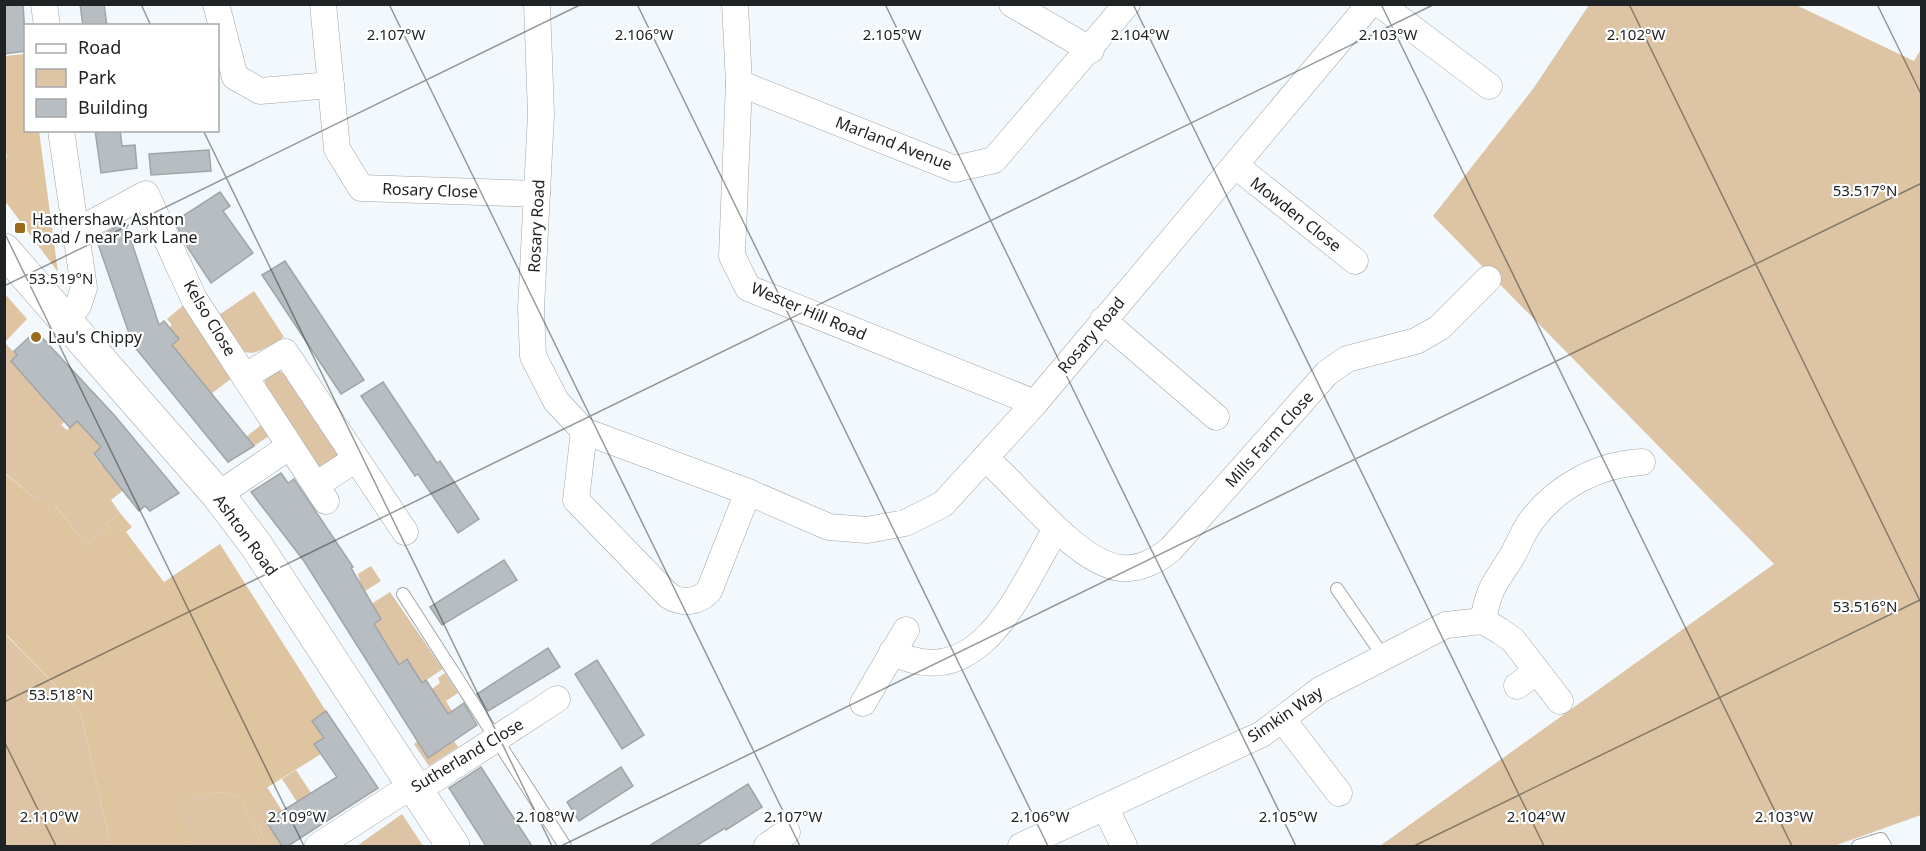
<svg xmlns="http://www.w3.org/2000/svg" width="1926" height="851" font-family="'Noto Sans',sans-serif">
	<rect width="100%" height="100%" fill="#f2f8fb"/>
	<g fill="#dcc4a4">
		<polygon points="1589,5 1796,5 1914,61 1921,49 1921,815 1834,846 1380,846 1774,564 1433,216 1533,89"/>
		<path d="M254 291 284 337C241 365 243 354 216 317Z"/>
		<polygon points="185,304 232,378 211,394 172,345 179,339 173,332 162,333 172,325 167,319"/>
		<polygon points="4,342 17,355 11,361 20,371 45,384 37,391 46,400 62,403 54,411 60,416 67,409 72,414 61,425 67,430 77,421 101,448 93,455 102,466 109,460 130,485 111,500 120,513 106,524 109,528 86,545 55,505 49,508 41,498 37,500 5,473"/>
		<polygon points="279,371 292,378 339,449 337,458 322,467 309,462 265,393 265,380"/>
		<polygon points="256,415 269,436 254,446 246,437 261,425 255,416"/>
		<polygon points="371,566 381,581 357,596 353,590 361,585 358,574"/>
		<polygon points="390,592 443,669 414,688 412,667 407,659 399,665 374,625 381,619 365,608"/>
		<polygon points="4,633 80,711 111,846 5,846"/>
		<polygon points="445,673 458,693 446,701 455,716 439,727 420,697 440,683 438,678"/>
		<polygon points="418,741 428,758 454,741 458,747 429,766 414,744"/>
		<polygon points="296,770 311,793 297,802 282,779"/>
		<polygon points="267,787 282,811 266,821 282,846 268,846 252,814 252,797"/>
		<polygon points="222,792 239,796 263,846 192,846 174,801"/>
		<polygon points="402,814 423,846 357,846 361,843"/>
	</g>
	<g fill="#dfc4a0">
		<polygon points="25,54 26,130 39,131 58,272 5,201 5,160 7,157 4,139 5,56"/>
		<polygon points="4,293 27,319 5,342 4,342"/>
		<polygon points="4,473 37,500 41,497 49,508 54,504 86,545 109,528 106,524 120,513 132,527 126,532 164,582 220,544 326,711 312,721 324,738 314,744 321,754 252,797 257,805 253,807 252,814 268,846 263,846 239,796 222,792 175,801 192,846 111,846 80,711 5,633"/>
	</g>
	<g fill="#b7bdc0" stroke="#a0a5a8" stroke-width="1.5">
		<polygon points="4,4 23,4 26,51 4,54"/>
		<polygon points="80,4 104,4 107,26 83,26"/>
		<polygon points="95,130 120,130 122,146 135,145 137,168 101,173"/>
		<polygon points="209,150 211,171 151,175 149,154"/>
		<polygon points="220,192 230,206 223,211 253,253 211,283 184,242 175,221"/>
		<polygon points="125,222 159,325 164,321 179,339 172,345 254,446 228,462 133,345 96,238"/>
		<polygon points="285,261 364,380 341,394 262,275"/>
		<polygon points="36,331 115,416 179,493 150,511 145,506 139,511 94,454 101,447 77,421 70,428 11,361 17,355 14,351"/>
		<polygon points="383,382 437,463 440,461 479,519 458,533 418,474 415,476 361,396"/>
		<polygon points="281,473 288,483 294,479 353,567 351,568 381,619 374,624 399,665 407,659 422,683 426,680 448,714 464,703 477,725 428,758 304,561 251,492"/>
		<polygon points="504,560 517,580 442,625 430,607"/>
		<polygon points="548,648 560,667 488,711 477,694"/>
		<polygon points="597,660 644,735 622,749 575,674"/>
		<polygon points="326,711 378,788 288,846 282,846 266,821 337,777 314,744 324,738 312,721"/>
		<polygon points="481,767 502,800 532,846 486,846 449,788"/>
		<polygon points="621,767 633,786 579,821 567,802"/>
		<polygon points="748,784 762,807 726,830 725,828 696,846 649,846"/>
	</g>
	<g fill="none" stroke-linecap="round" stroke-linejoin="round">
		<defs>
			<g id="service">
				<polyline points="1337,589 1383,656"/>
				<polyline points="403,594 565,846"/>
				<polyline points="1858,846 1881,839 1885,846"/>
			</g>
			<g id="minor">
				<polyline points="44,4 47,26"/>
				<polyline points="216,4 235,77 260,91 331,85"/>
				<polyline points="323,4 337,149 361,188 537,194"/>
				<polyline points="537,4 541,114 531,309 533,356 556,401 584,431 748,492 829,527 867,530 905,523 943,504 1035,403 1370,4"/>
				<polyline points="735,4 739,83 732,256 748,288 1035,403"/>
				<polyline points="1012,4 1091,50"/>
				<polyline points="1380,4 1489,86"/>
				<polyline points="739,83 955,169 994,160 1127,4"/>
				<polyline points="61,130 84,288 78,306 65,317"/>
				<polyline points="1236,166 1355,261"/>
				<polyline points="75,232 146,194 194,299 326,501"/>
				<polyline points="1103,320 1216,417"/>
				<polyline points="246,376 285,352 405,532"/>
				<path d="M584 431 576 500 669 596C683 604 697 603 709 591L748 492"/>
				<path d="M986 459C1021 488 1076 563 1121 568 1139 570 1158 560 1171 549L1327 373 1347 359 1416 341 1439 328 1488 279"/>
				<polyline points="316,485 356,459"/>
				<polyline points="218,495 290,446"/>
				<path d="M1483 621C1489 587 1494 585 1511 558 1518 546 1523 532 1531 521 1557 486 1599 464 1642 462"/>
				<path d="M892 652C981 697 1020 589 1056 529"/>
				<polyline points="1517,686 1537,671"/>
				<polyline points="863,703 906,630"/>
				<polyline points="1283,720 1339,793"/>
				<polyline points="1105,807 1124,846"/>
				<polyline points="318,846 397,795 430,782 557,699"/>
				<polyline points="767,846 787,832"/>
				<polyline points="1021,846 1262,734 1320,690 1446,625 1483,621 1500,631 1513,640 1560,701"/>
			</g>
			<polyline id="trunk" points="4,250 218,495 256,545 453,846"/>
		</defs>
		<use href="#service" stroke="#a0a5a8" stroke-width="14"/>
		<use href="#minor" stroke="#a0a5a8" stroke-width="27"/>
		<use href="#trunk" stroke="#a0a5a8" stroke-width="34"/>
		<use href="#service" stroke="#fff" stroke-width="12"/>
		<use href="#minor" stroke="#fff" stroke-width="26"/>
		<use href="#trunk" stroke="#fff" stroke-width="33"/>
	</g>
	<path fill="none" stroke="#202324" stroke-width="1.5" stroke-opacity="0.45" d="M141 4 151 26M389 4 800 846M637 4 1048 846M885 4 1296 846M1133 4 1544 846M1381 4 1792 846M1629 4 1922 605M1877 4 1922 96M203 130 552 846M4 232 304 846M4 286 582 4M4 702 1435 4M4 741 56 846M561 846 1922 183M1414 846 1922 599"/>
	<g fill="#9a6b1d" stroke="#fff" stroke-width="2">
		<rect x="14" y="222" width="12" height="12" rx="3"/>
		<circle cx="36" cy="337" r="6"/>
	</g>
	<g text-anchor="middle" stroke-width="4.5" stroke-linejoin="round" paint-order="stroke">
		<g font-size="16" fill="#202324" stroke="#fff">
			<text transform="translate(894 143) rotate(21)" y="6">Marland Avenue</text>
			<text transform="translate(430 190) rotate(2)" y="6">Rosary Close</text>
			<text transform="translate(1296 214) rotate(38)" y="6">Mowden Close</text>
			<text transform="translate(536 226) rotate(-87)" y="6">Rosary Road</text>
			<text transform="translate(809 311) rotate(23)" y="6">Wester Hill Road</text>
			<text transform="translate(210 318) rotate(59)" y="6">Kelso Close</text>
			<text transform="translate(1091 335) rotate(-50)" y="6">Rosary Road</text>
			<text transform="translate(1269 439) rotate(-48)" y="6">Mills Farm Close</text>
			<text transform="translate(246 535) rotate(54)" y="6">Ashton Road</text>
			<text transform="translate(1285 714) rotate(-34)" y="6">Simkin Way</text>
			<text transform="translate(467 755) rotate(-31)" y="6">Sutherland Close</text>
		</g>
		<g font-size="16" fill="#202324" stroke="#fff" text-anchor="start">
			<text x="32" y="225">Hathershaw, Ashton<tspan x="32" dy="18">Road / near Park Lane</tspan></text>
			<text x="48" y="343">Lau's Chippy</text>
		</g>
	</g>
	<g font-size="15" text-anchor="middle" fill="#202324" stroke="#fff" stroke-width="4.5" stroke-linejoin="round" paint-order="stroke">
		<text x="892" y="40">2.105°W</text>
		<text x="1388" y="40">2.103°W</text>
		<text x="1636" y="40">2.102°W</text>
		<text x="396" y="40">2.107°W</text>
		<text x="644" y="40">2.106°W</text>
		<text x="1140" y="40">2.104°W</text>
		<text x="1865" y="196">53.517°N</text>
		<text x="61" y="284">53.519°N</text>
		<text x="1865" y="612">53.516°N</text>
		<text x="61" y="700">53.518°N</text>
		<text x="49" y="822">2.110°W</text>
		<text x="297" y="822">2.109°W</text>
		<text x="545" y="822">2.108°W</text>
		<text x="793" y="822">2.107°W</text>
		<text x="1040" y="822">2.106°W</text>
		<text x="1288" y="822">2.105°W</text>
		<text x="1536" y="822">2.104°W</text>
		<text x="1784" y="822">2.103°W</text>
	</g>
	<rect width="1926" height="851" fill="none" stroke="#202324" stroke-width="12"/>
	<rect x="24" y="24" width="195" height="108" fill="#ffffff" stroke="#a6a7a7" stroke-width="1.5"/>
	<rect x="36" y="44" width="30" height="9" fill="#ffffff" stroke="#a6a7a7" stroke-width="1.5"/>
	<text x="78" y="54" font-size="18" fill="#202324">Road</text>
	<rect x="36" y="69" width="30" height="18" fill="#dcc4a4" stroke="#a6a7a7" stroke-width="1.5"/>
	<text x="78" y="84" font-size="18" fill="#202324">Park</text>
	<rect x="36" y="99" width="30" height="18" fill="#b7bdc0" stroke="#a6a7a7" stroke-width="1.5"/>
	<text x="78" y="114" font-size="18" fill="#202324">Building</text>
</svg>
